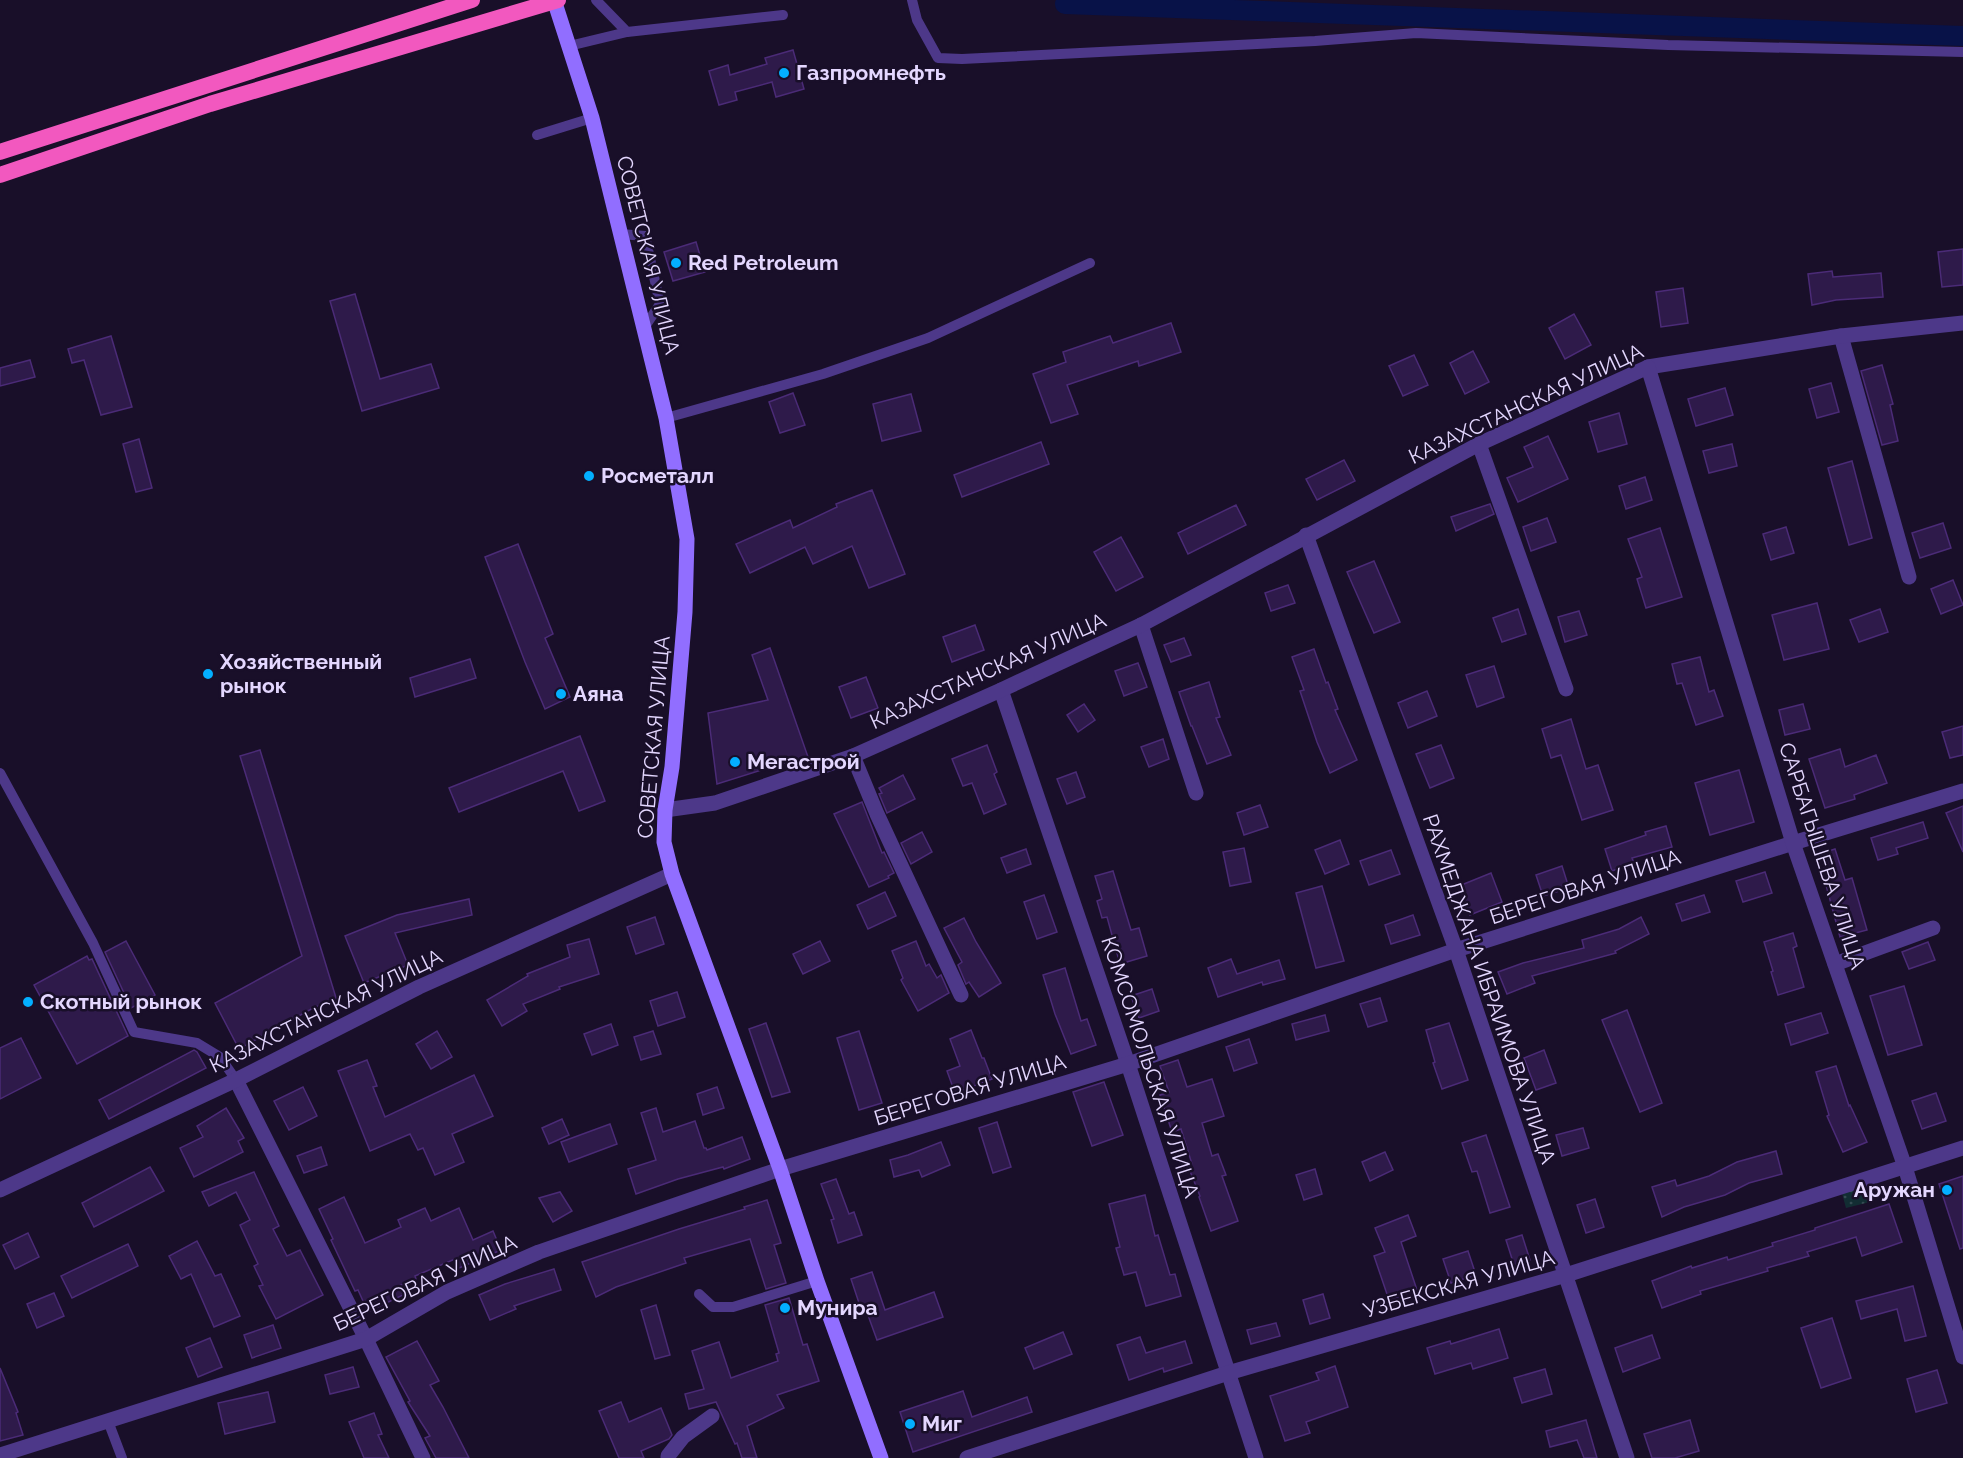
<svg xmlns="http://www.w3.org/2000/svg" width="1963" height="1458" font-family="Raleway,sans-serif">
	<defs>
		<pattern id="park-dots" width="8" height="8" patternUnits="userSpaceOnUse" patternTransform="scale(1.5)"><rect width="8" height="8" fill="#122d33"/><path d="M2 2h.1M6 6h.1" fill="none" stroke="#344b52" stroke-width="1.8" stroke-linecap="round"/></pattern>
	</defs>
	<rect width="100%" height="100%" fill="#190f29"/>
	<polygon fill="url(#park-dots)" points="1870,1186 1874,1201 1846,1208 1842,1193"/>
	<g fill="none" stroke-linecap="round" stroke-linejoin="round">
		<polyline stroke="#081248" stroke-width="20" points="1065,4 1963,36"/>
	</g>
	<g fill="#2e1a4a" stroke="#4b2b77" stroke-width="1.5">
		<polygon points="793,50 804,89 776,97 772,82 735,92 737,100 719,105 709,71 728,65 730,75 767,64 765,58"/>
		<polygon points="696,242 705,272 673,281 664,252"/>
		<polygon points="1963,249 1963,285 1942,287 1938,252"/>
		<polygon points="1832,271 1833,277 1881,273 1883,297 1836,300 1812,305 1808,274"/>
		<polygon points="1683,288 1688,323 1661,327 1656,292"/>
		<polygon points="355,294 380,379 431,364 439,388 362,411 330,301"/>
		<polygon points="1574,314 1591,345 1565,359 1549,328"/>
		<polygon points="1171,323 1181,352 1139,366 1138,361 1067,385 1078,414 1051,423 1033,374 1066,362 1063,352 1110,336 1113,343"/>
		<polygon points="111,336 132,407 101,415 84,360 72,363 68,349"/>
		<polygon points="1473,351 1489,382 1465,394 1450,363"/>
		<polygon points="1414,355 1428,385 1403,396 1389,366"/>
		<polygon points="30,360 35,377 0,386 0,368"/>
		<polygon points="1882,365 1893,404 1890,405 1898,441 1882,445 1861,371"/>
		<polygon points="1831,383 1839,412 1817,418 1809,389"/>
		<polygon points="1725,388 1733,415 1696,426 1688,399"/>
		<polygon points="793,393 805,425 780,433 769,402"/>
		<polygon points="911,394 921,431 882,441 873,404"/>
		<polygon points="1619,413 1627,444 1598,452 1589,422"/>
		<polygon points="1548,436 1568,479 1518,502 1507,478 1533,467 1524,447"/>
		<polygon points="139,439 152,488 136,492 123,444"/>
		<polygon points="1041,442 1049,464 962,497 954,475"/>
		<polygon points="1732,444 1737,466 1709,473 1703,451"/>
		<polygon points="1344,460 1355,481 1317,500 1306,479"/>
		<polygon points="1852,461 1872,538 1849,545 1828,468"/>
		<polygon points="1645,477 1652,500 1626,509 1619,486"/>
		<polygon points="872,490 905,574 869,588 852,546 813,564 805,547 750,573 736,544 790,520 793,528 837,507 836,504"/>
		<polygon points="1490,504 1494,514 1456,531 1451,517"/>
		<polygon points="1236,505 1246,525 1188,554 1178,533"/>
		<polygon points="1547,518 1556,542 1531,551 1523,527"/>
		<polygon points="1943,523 1951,548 1920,558 1912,533"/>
		<polygon points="1786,527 1794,553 1771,560 1763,534"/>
		<polygon points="1660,528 1682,597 1646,608 1637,579 1642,577 1628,539"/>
		<polygon points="1121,537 1143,577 1116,591 1094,552"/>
		<polygon points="518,544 553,634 545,638 570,697 545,709 525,662 485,557"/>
		<polygon points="1374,561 1400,622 1374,633 1347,572"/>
		<polygon points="1953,580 1963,605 1941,614 1931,589"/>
		<polygon points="1288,585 1295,603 1271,611 1265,593"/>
		<polygon points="1817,603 1829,649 1784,660 1772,615"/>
		<polygon points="1518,609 1526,634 1502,642 1493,618"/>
		<polygon points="1880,609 1888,632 1859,642 1850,620"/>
		<polygon points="1579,611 1587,635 1565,642 1558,617"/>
		<polygon points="975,625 984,650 952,662 943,637"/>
		<polygon points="1184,638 1191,655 1171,662 1164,645"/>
		<polygon points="770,648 808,757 791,764 790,761 717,784 708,713 768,700 752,655"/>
		<polygon points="1314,649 1326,683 1328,682 1338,709 1335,710 1357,760 1330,773 1317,742 1300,691 1304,690 1292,657"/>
		<polygon points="1700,657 1709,692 1714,690 1723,716 1696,725 1682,683 1677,684 1672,664"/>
		<polygon points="470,659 476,678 415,697 410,678"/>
		<polygon points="1138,663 1147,687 1124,696 1115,671"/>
		<polygon points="1494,666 1504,697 1477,707 1466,675"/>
		<polygon points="866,677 878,708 851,718 839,687"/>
		<polygon points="1209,682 1220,717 1216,718 1231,755 1207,764 1192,726 1191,726 1179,692"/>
		<polygon points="1427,691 1437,716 1408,728 1398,703"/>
		<polygon points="1084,704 1095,720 1078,732 1067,715"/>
		<polygon points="1803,704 1810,729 1785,735 1779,710"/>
		<polygon points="1571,719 1586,769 1598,765 1613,810 1582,820 1561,755 1551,758 1542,729"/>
		<polygon points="1963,726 1963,755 1950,758 1942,732"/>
		<polygon points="580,736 605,801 579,811 563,771 459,812 449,788"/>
		<polygon points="1163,739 1169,759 1149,767 1141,747"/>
		<polygon points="987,745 997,772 994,774 1006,804 984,814 972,783 963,786 952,759"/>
		<polygon points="1441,745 1454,778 1430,788 1416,754"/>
		<polygon points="1840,749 1845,767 1876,755 1887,783 1854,795 1855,799 1825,808 1809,759"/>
		<polygon points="260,750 337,1001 315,1007 239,1049 215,1003 302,956 240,756"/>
		<polygon points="1739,770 1754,822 1710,835 1695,783"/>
		<polygon points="1076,772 1085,797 1067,804 1057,779"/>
		<polygon points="903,775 915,799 887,813 879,794 882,793 879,788"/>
		<polygon points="862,802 882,853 884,852 894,873 888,876 889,878 869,887 834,814"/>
		<polygon points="1260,805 1268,827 1244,835 1237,813"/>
		<polygon points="1963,806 1963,852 1946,813"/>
		<polygon points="1923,822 1928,838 1896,848 1898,854 1878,860 1871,838"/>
		<polygon points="1666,826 1672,847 1632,858 1634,863 1612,871 1605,849 1646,835 1645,832"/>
		<polygon points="922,832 932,852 911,864 901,843"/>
		<polygon points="1340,840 1349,864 1325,874 1315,850"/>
		<polygon points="1244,848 1251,882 1230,886 1223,852"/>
		<polygon points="1026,849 1031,864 1007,873 1001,858"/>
		<polygon points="1835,849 1845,880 1852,878 1867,930 1840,937 1826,885 1830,884 1820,854"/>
		<polygon points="1391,850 1400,874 1369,885 1360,861"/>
		<polygon points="1562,866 1569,888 1543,896 1536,875"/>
		<polygon points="1113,871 1131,930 1139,928 1147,956 1120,964 1107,917 1102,918 1097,901 1102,899 1095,876"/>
		<polygon points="1765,872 1772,893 1743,902 1736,881"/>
		<polygon points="1491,873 1502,902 1470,915 1459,886"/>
		<polygon points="1322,886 1344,961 1316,968 1296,893"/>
		<polygon points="885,892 896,916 868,929 857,905"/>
		<polygon points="1044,895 1057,932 1037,939 1024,902"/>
		<polygon points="1704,895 1710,912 1682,921 1676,904"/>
		<polygon points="469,899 472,915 395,933 408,965 364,983 345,936 397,915"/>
		<polygon points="1413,915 1420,935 1391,944 1385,925"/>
		<polygon points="655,917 664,944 636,954 627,927"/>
		<polygon points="1641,917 1649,934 1615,951 1616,953 1532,976 1535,983 1507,994 1498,972 1523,963 1584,948 1582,940 1619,929"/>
		<polygon points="964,918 976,942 1001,983 979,997 969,982 966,984 958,965 962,962 944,928"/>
		<polygon points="1793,933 1797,946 1793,948 1804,987 1778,995 1771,972 1773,971 1764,942"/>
		<polygon points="589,939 599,974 559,987 560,989 523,1004 527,1011 502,1026 487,1000 528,976 527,974 570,957 567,945"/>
		<polygon points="126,941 155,995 131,1008 105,952"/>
		<polygon points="820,941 830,961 803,974 793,954"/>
		<polygon points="916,941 926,966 929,964 937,978 941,975 949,993 918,1011 901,980 903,978 892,951"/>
		<polygon points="1928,942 1935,960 1909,969 1902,952"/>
		<polygon points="87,956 89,960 92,959 128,1036 77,1064 34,985"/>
		<polygon points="1231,959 1237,974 1279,960 1285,979 1263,985 1262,982 1218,997 1208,968"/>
		<polygon points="1065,968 1081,1021 1087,1019 1096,1045 1071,1054 1055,1014 1043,975"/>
		<polygon points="1904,986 1922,1045 1888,1055 1870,996"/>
		<polygon points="1152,989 1159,1011 1139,1018 1131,996"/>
		<polygon points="677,992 685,1017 658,1026 650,1001"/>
		<polygon points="1380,998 1387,1021 1368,1027 1360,1004"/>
		<polygon points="1627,1010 1662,1103 1640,1112 1602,1020"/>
		<polygon points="1821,1013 1828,1033 1791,1045 1785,1024"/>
		<polygon points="1325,1015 1329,1031 1296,1040 1292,1024"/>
		<polygon points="766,1023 790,1092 772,1097 749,1029"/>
		<polygon points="1449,1023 1468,1080 1442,1089 1433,1063 1435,1062 1426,1030"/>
		<polygon points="611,1024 618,1045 592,1055 584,1034"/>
		<polygon points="971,1030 982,1058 984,1058 992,1079 955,1093 947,1071 960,1066 950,1039"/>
		<polygon points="437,1031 452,1057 431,1069 416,1044"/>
		<polygon points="653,1031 661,1054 641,1060 634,1037"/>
		<polygon points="859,1031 882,1103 859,1110 837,1038"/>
		<polygon points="21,1038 41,1078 0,1099 0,1048"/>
		<polygon points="1249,1039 1257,1063 1234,1071 1226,1047"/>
		<polygon points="194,1050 197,1052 206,1068 109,1119 99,1100"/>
		<polygon points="1544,1050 1556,1083 1536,1090 1524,1058"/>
		<polygon points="367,1060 377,1086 373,1087 385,1117 474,1075 493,1116 452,1134 464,1162 435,1175 423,1148 418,1150 410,1134 370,1151 338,1071"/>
		<polygon points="1178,1060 1187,1087 1212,1079 1224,1116 1202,1123 1212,1156 1218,1154 1226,1175 1222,1176 1238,1221 1211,1231 1199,1197 1200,1196 1188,1166 1192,1164 1181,1129 1172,1132 1160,1095 1169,1092 1160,1066"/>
		<polygon points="1836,1066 1849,1106 1850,1105 1867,1142 1843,1152 1827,1116 1829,1115 1816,1072"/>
		<polygon points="1104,1082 1123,1135 1092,1146 1073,1092"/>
		<polygon points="303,1087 317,1116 289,1130 274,1101"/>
		<polygon points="717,1087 724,1108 703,1115 697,1094"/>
		<polygon points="1936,1093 1946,1121 1922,1129 1912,1101"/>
		<polygon points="226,1108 244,1138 238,1141 243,1152 194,1177 180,1148 203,1137 197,1126"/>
		<polygon points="656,1108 663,1132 695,1121 704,1148 706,1148 707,1150 742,1137 750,1159 724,1169 723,1167 678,1179 636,1194 628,1169 656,1160 641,1113"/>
		<polygon points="562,1119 569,1135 549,1144 542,1128"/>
		<polygon points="997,1122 1011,1167 993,1173 979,1128"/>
		<polygon points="610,1124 617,1144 569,1162 561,1142"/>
		<polygon points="1583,1128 1589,1148 1562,1156 1556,1135"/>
		<polygon points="1486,1135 1510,1207 1490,1213 1477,1171 1472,1172 1462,1143"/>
		<polygon points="941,1142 950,1165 922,1177 919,1170 894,1177 890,1160 908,1155"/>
		<polygon points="321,1147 327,1165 304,1173 297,1156"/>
		<polygon points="1776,1151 1782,1174 1749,1183 1725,1195 1684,1207 1662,1217 1652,1187 1675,1180 1677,1186 1709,1176 1737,1162"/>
		<polygon points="1385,1152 1393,1170 1370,1181 1362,1162"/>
		<polygon points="150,1167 164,1191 94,1227 82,1203"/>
		<polygon points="1315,1169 1322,1194 1304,1200 1296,1175"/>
		<polygon points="254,1172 279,1226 273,1229 287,1256 300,1250 323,1295 276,1319 259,1286 263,1285 254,1266 258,1264 240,1225 250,1220 236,1192 209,1206 202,1192"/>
		<polygon points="1963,1176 1963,1248 1960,1249 1939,1184"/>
		<polygon points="836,1179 849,1214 854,1212 862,1235 838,1243 831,1220 834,1219 821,1184"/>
		<polygon points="560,1192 572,1211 553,1222 539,1198"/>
		<polygon points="1145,1195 1155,1236 1158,1235 1170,1275 1175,1274 1181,1296 1146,1306 1136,1272 1124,1275 1116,1248 1120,1247 1109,1204"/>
		<polygon points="344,1197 365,1243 401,1227 398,1220 425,1208 431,1221 459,1208 473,1240 493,1231 501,1250 459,1268 455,1259 415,1276 416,1279 399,1286 403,1295 368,1312 358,1290 355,1291 331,1240 333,1239 319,1209"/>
		<polygon points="1595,1199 1604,1227 1586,1233 1577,1205"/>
		<polygon points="767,1200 781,1243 774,1245 786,1283 766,1289 750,1239 684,1258 686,1263 616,1287 596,1297 582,1262 679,1229 745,1209 744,1207"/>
		<polygon points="1889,1204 1902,1242 1862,1256 1856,1237 1807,1252 1809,1256 1767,1268 1768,1271 1700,1291 1701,1294 1662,1308 1652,1281 1691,1266 1692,1268 1727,1257 1728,1260 1773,1246 1772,1243 1815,1230 1815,1228"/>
		<polygon points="1408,1215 1416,1236 1401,1242 1417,1290 1389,1300 1374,1256 1385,1252 1375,1228"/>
		<polygon points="28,1233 39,1257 15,1269 3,1245"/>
		<polygon points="1522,1235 1530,1260 1514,1265 1506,1240"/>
		<polygon points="197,1241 215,1276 221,1274 240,1316 214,1327 191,1274 181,1279 169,1256"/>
		<polygon points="128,1244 138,1266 72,1298 61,1276"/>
		<polygon points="1468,1251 1476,1275 1451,1283 1443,1259"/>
		<polygon points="554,1269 561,1290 514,1306 516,1309 490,1320 479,1295 505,1284"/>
		<polygon points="872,1272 885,1310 934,1292 943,1317 877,1340 865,1307 861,1309 851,1279"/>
		<polygon points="1913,1286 1926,1336 1905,1341 1897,1309 1861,1319 1856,1301"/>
		<polygon points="54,1293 64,1316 37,1328 27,1304"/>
		<polygon points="1323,1294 1330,1318 1310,1324 1303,1300"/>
		<polygon points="789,1298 803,1345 807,1344 819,1381 777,1395 784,1408 747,1426 757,1458 742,1458 737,1443 735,1444 716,1402 689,1409 685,1394 704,1389 692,1351 719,1342 731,1378 778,1361 776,1354 779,1353 765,1305"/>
		<polygon points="656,1305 670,1355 655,1359 641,1310"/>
		<polygon points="1832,1318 1851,1378 1821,1388 1801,1328"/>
		<polygon points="1276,1323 1280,1336 1251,1344 1247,1330"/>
		<polygon points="273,1325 281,1348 252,1358 244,1335"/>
		<polygon points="1499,1329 1508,1358 1473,1369 1471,1363 1435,1374 1427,1348 1450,1341 1451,1344"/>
		<polygon points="1063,1332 1072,1354 1034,1369 1025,1348"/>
		<polygon points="1652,1335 1660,1358 1623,1372 1615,1348"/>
		<polygon points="1140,1337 1146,1353 1185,1341 1192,1363 1164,1372 1163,1368 1129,1380 1117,1345"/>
		<polygon points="210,1338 222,1367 198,1377 186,1348"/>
		<polygon points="417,1341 439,1381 430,1385 443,1407 469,1458 436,1458 425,1438 430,1436 408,1402 410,1401 386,1357"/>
		<polygon points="1335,1366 1348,1407 1306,1422 1310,1433 1285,1441 1270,1396 1319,1380 1316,1373"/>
		<polygon points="353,1367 359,1387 330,1394 325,1375"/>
		<polygon points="0,1368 18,1412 16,1413 23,1435 0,1441"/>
		<polygon points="1545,1369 1552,1394 1522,1403 1514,1378"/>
		<polygon points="1937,1370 1947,1403 1916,1412 1907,1379"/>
		<polygon points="963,1391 972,1417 1027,1397 1032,1412 913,1452 900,1412"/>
		<polygon points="268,1392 275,1422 225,1434 218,1403"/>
		<polygon points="621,1402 629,1422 661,1408 672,1435 669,1439 641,1451 644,1458 619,1458 599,1411"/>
		<polygon points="374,1413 382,1434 378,1435 389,1458 364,1458 349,1422"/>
		<polygon points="1586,1420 1597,1458 1584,1458 1577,1440 1550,1447 1546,1431"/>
		<polygon points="1690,1420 1699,1451 1675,1458 1652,1458 1644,1434"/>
	</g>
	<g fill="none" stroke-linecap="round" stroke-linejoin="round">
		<g stroke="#4d3889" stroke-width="10">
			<polyline points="596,0 627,32 783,15"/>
			<polyline points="912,0 917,20 938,58 962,59 1315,41 1416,33 1668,45 1963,52"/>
			<polyline points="569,46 627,32"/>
			<polyline points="537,135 592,118"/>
			<polyline points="621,234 645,236 660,304 644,328"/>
			<polyline points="666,418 823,374 928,338 1090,263"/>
			<polyline points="0,773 93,943 134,1032 197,1043 220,1057 236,1080"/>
			<polyline points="699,1294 713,1307 733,1307 817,1281"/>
			<polyline points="108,1421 122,1458"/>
		</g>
		<g stroke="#4d3889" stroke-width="15">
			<polyline points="1841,336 1909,577"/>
			<polyline points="1648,367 1841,336 1963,323"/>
			<polyline points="1479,444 1566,689"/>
			<polyline points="1141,625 1196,793"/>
			<polyline points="1001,690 1128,1064 1256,1458"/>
			<polyline points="853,756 877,814 961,995"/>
			<polyline points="1835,964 1933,928"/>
			<polyline points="236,1080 366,1339 423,1458"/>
			<polyline points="0,1190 236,1080 419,987 672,874"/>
			<polyline points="0,1455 366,1339 447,1292 539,1252 780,1169 1128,1064 1456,950 1793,843 1963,791"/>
			<polyline points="668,1458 668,1456 683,1437 712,1416"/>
		</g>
		<g stroke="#4d3889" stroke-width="15">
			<polyline points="1306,535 1456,950 1627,1458"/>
			<polyline points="665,810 715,803 853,756 1001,690 1141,625 1479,444 1648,367 1793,843 1905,1167 1963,1357"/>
			<polyline points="967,1458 1228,1373 1566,1275 1963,1148"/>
		</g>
		<polyline stroke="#916eff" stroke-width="15" points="554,0 592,118 666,418 687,539 685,612 672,767 665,810 664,842 672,874 780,1169 817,1281 881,1458"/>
		<g stroke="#f258bf" stroke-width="16">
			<polyline points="0,152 472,0"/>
			<polyline points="0,175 210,104 558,0"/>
		</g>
	</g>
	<g fill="#03afff" stroke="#190f29" stroke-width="2">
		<circle cx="784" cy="73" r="6"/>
		<circle cx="676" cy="263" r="6"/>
		<circle cx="589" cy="476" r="6"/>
		<circle cx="208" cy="674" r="6"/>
		<circle cx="561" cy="694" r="6"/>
		<circle cx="735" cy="762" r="6"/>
		<circle cx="28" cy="1002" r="6"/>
		<circle cx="1947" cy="1190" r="6"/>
		<circle cx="785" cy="1308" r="6"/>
		<circle cx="910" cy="1424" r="6"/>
	</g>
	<g text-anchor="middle" stroke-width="5" stroke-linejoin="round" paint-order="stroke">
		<g font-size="21" font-weight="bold" fill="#e4d7ff" stroke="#190f29" text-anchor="start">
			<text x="796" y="80">Газпромнефть</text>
			<text x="688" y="270">Red Petroleum</text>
			<text x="601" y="483">Росметалл</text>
			<text x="220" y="669">Хозяйственный<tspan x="220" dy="24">рынок</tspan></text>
			<text x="573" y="701">Аяна</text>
			<text x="747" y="769">Мегастрой</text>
			<text x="40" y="1009">Скотный рынок</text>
			<text x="1935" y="1197" text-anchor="end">Аружан</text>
			<text x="797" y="1315">Мунира</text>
			<text x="922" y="1431">Миг</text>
		</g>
		<g font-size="21" fill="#e4d7ff" stroke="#190f29">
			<text transform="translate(648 255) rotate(76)" y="7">СОВЕТСКАЯ УЛИЦА</text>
			<text transform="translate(1526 404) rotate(-25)" y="7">КАЗАХСТАНСКАЯ УЛИЦА</text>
			<text transform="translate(988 671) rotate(-24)" y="7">КАЗАХСТАНСКАЯ УЛИЦА</text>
			<text transform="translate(654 737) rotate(-85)" y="7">СОВЕТСКАЯ УЛИЦА</text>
			<text transform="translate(1822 856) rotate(72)" y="7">САРБАГЫШЕВА УЛИЦА</text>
			<text transform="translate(1585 887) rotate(-18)" y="7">БЕРЕГОВАЯ УЛИЦА</text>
			<text transform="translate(1489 989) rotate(71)" y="7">РАХМЕДЖАНА ИБРАИМОВА УЛИЦА</text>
			<text transform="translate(326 1011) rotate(-26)" y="7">КАЗАХСТАНСКАЯ УЛИЦА</text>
			<text transform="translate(1150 1067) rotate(72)" y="7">КОМСОМОЛЬСКАЯ УЛИЦА</text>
			<text transform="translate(970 1090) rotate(-17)" y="7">БЕРЕГОВАЯ УЛИЦА</text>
			<text transform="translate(425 1283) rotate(-25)" y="7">БЕРЕГОВАЯ УЛИЦА</text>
			<text transform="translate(1459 1284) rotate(-16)" y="7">УЗБЕКСКАЯ УЛИЦА</text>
		</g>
	</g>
</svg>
